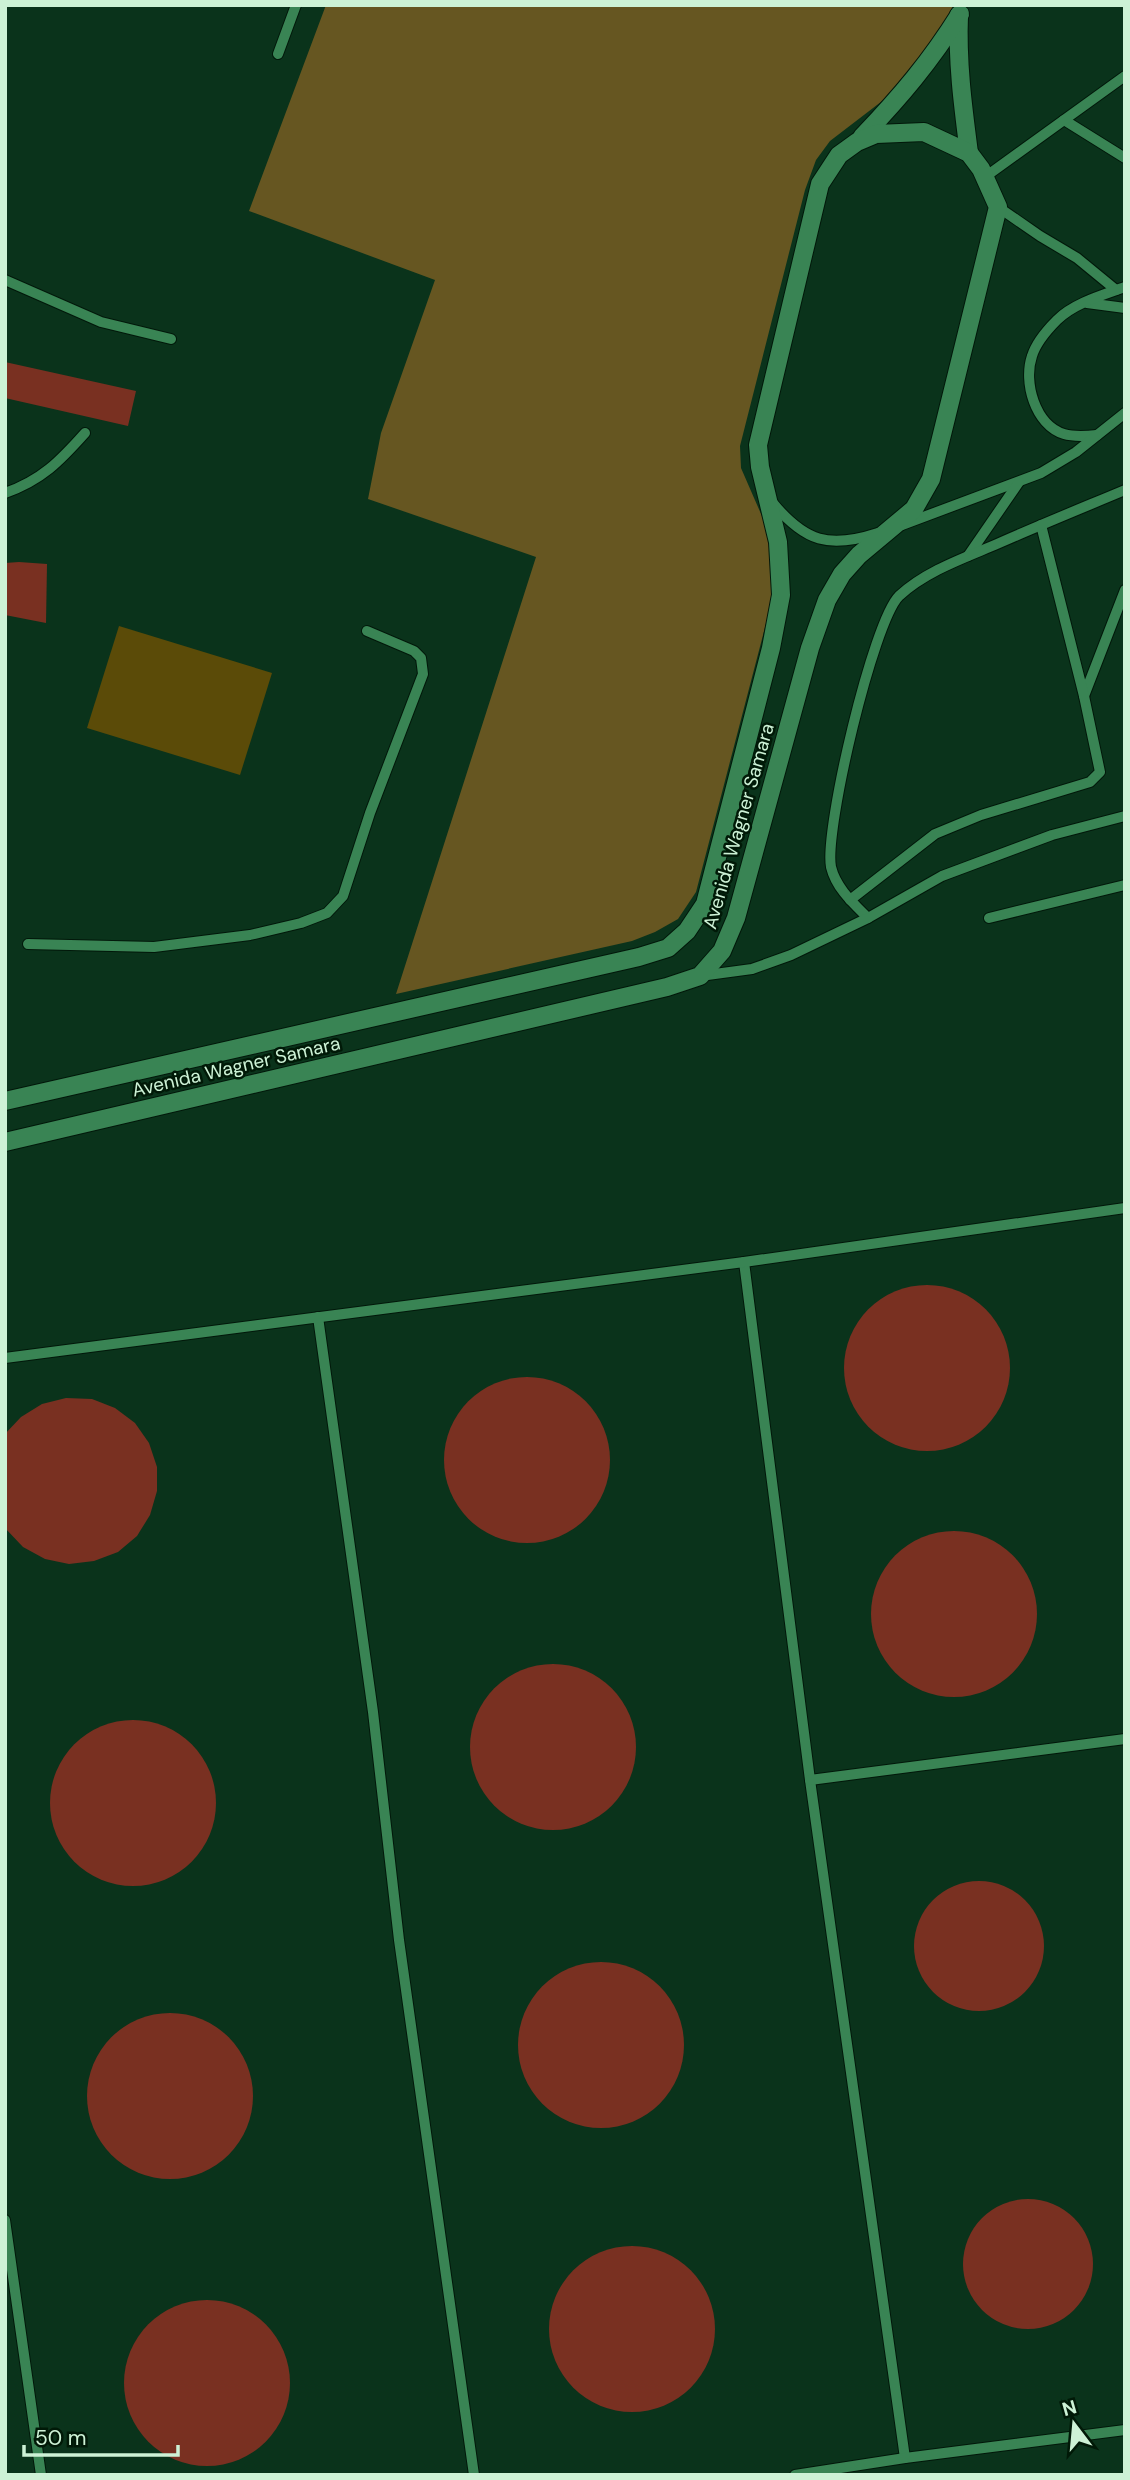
<svg xmlns="http://www.w3.org/2000/svg" width="1130" height="2480" font-family="'DM Sans',sans-serif">
	<rect width="100%" height="100%" fill="#0a331b"/>
	<polygon fill="#5b4b08" points="119,626 272,673 240,775 87,728"/>
	<polygon fill="#665621" points="326,5 953,5 947,26 890,95 830,141 816,160 805,190 740,446 741,468 768,530 773,553 775,589 696,892 678,919 655,932 632,941 396,994 536,557 368,499 381,433 435,280 249,211"/>
	<g fill="#793021">
		<polygon points="5,362 136,391 128,426 5,398"/>
		<polygon points="19,562 47,564 46,623 5,615 5,563"/>
		<circle cx="927" cy="1368" r="83"/>
		<circle cx="527" cy="1460" r="83"/>
		<polygon points="66,1398 92,1399 115,1408 135,1423 149,1443 157,1467 157,1491 150,1515 137,1536 118,1552 94,1561 69,1564 45,1559 23,1547 5,1528 5,1434 21,1417 42,1404"/>
		<circle cx="954" cy="1614" r="83"/>
		<circle cx="553" cy="1747" r="83"/>
		<circle cx="133" cy="1803" r="83"/>
		<circle cx="979" cy="1946" r="65"/>
		<circle cx="601" cy="2045" r="83"/>
		<circle cx="170" cy="2096" r="83"/>
		<circle cx="1028" cy="2264" r="65"/>
		<circle cx="632" cy="2329" r="83"/>
		<circle cx="207" cy="2383" r="83"/>
	</g>
	<g fill="none" stroke-linecap="round" stroke-linejoin="round">
		<defs>
			<g id="lane">
				<polyline points="278,54 296,5"/>
				<polyline points="1064,120 1125,158"/>
				<polyline points="985,177 1125,76"/>
				<polyline points="998,207 1040,236 1077,258 1116,290"/>
				<polyline points="5,280 101,322 171,339"/>
				<polyline points="1087,303 1125,308"/>
				<path d="M1097 435C1087 436 1074 437 1064 434 1035 425 1023 382 1032 356 1036 343 1048 329 1057 320 1074 303 1103 295 1125 287"/>
				<path d="M5 493C42 480 60 461 85 433"/>
				<path d="M772 502C805 542 829 549 878 533"/>
				<polyline points="902,525 1041,473 1076,452 1125,413"/>
				<polyline points="968,556 1019,482"/>
				<polyline points="1084,696 1125,590"/>
				<polyline points="850,900 935,834 981,815 1090,782 1100,772 1084,696 1041,525"/>
				<path d="M868 918C853 903 836 888 831 867 824 830 873 622 899 596 926 571 964 558 997 544 1040 525 1082 508 1125 490"/>
				<polyline points="989,918 1125,885"/>
				<polyline points="28,944 154,947 250,935 301,923 327,913 343,896 370,813 423,674 421,658 414,651 367,631"/>
				<polyline points="700,976 752,969 791,955 868,918 942,876 1052,835 1125,816"/>
				<polyline points="744,1262 810,1780 905,2458"/>
				<polyline points="318,1317 373,1712 399,1940 474,2475"/>
				<polyline points="5,1358 744,1262 1125,1208"/>
				<polyline points="810,1780 1125,1739"/>
				<polyline points="5,2220 41,2475"/>
				<polyline points="795,2475 905,2458 1125,2430"/>
			</g>
			<g id="street">
				<path d="M959 15C957 62 963 107 969 153"/>
				<path d="M862 137C901 96 930 62 960 14"/>
				<polyline points="5,1101 639,957 668,948 687,931 705,904 771,648 781,595 778,542 760,467 758,445 820,184 839,155 857,142 876,134 924,132 969,153 981,169 998,207 931,479 914,509 859,555 842,574 827,600 810,648 736,918 722,951 700,976 667,987 5,1142"/>
			</g>
		</defs>
		<use href="#lane" stroke="#02180a" stroke-width="12"/>
		<use href="#street" stroke="#02180a" stroke-width="20"/>
		<use href="#lane" stroke="#398454" stroke-width="10"/>
		<use href="#street" stroke="#398454" stroke-width="18"/>
	</g>
	<g text-anchor="middle" stroke-width="5" stroke-linejoin="round" paint-order="stroke">
		<g font-size="19" fill="#cdf2d6" stroke="#001907">
			<text transform="translate(738 826) rotate(-74)" y="7">Avenida Wagner Samara</text>
			<text transform="translate(236 1066) rotate(-13)" y="7">Avenida Wagner Samara</text>
		</g>
	</g>
	<rect width="1130" height="2480" fill="none" stroke="#cdf2d6" stroke-width="14"/>
	<g transform="translate(1074 2424) rotate(344)" stroke="#001907" stroke-width="5" paint-order="stroke">
	<path d="M0-5L12 26L0 18L-12 26Z" fill="#cdf2d6"/>
	<text y="-10" font-size="19" font-weight="bold" text-anchor="middle" fill="#cdf2d6">N</text>
	</g>
	<path d="M24 2445v10h154v-10" fill="none" stroke="#cdf2d6" stroke-width="3.5"/>
	<text x="35" y="2445" font-size="21" fill="#cdf2d6" stroke="#001907" stroke-width="5" paint-order="stroke">50 m</text>
</svg>
